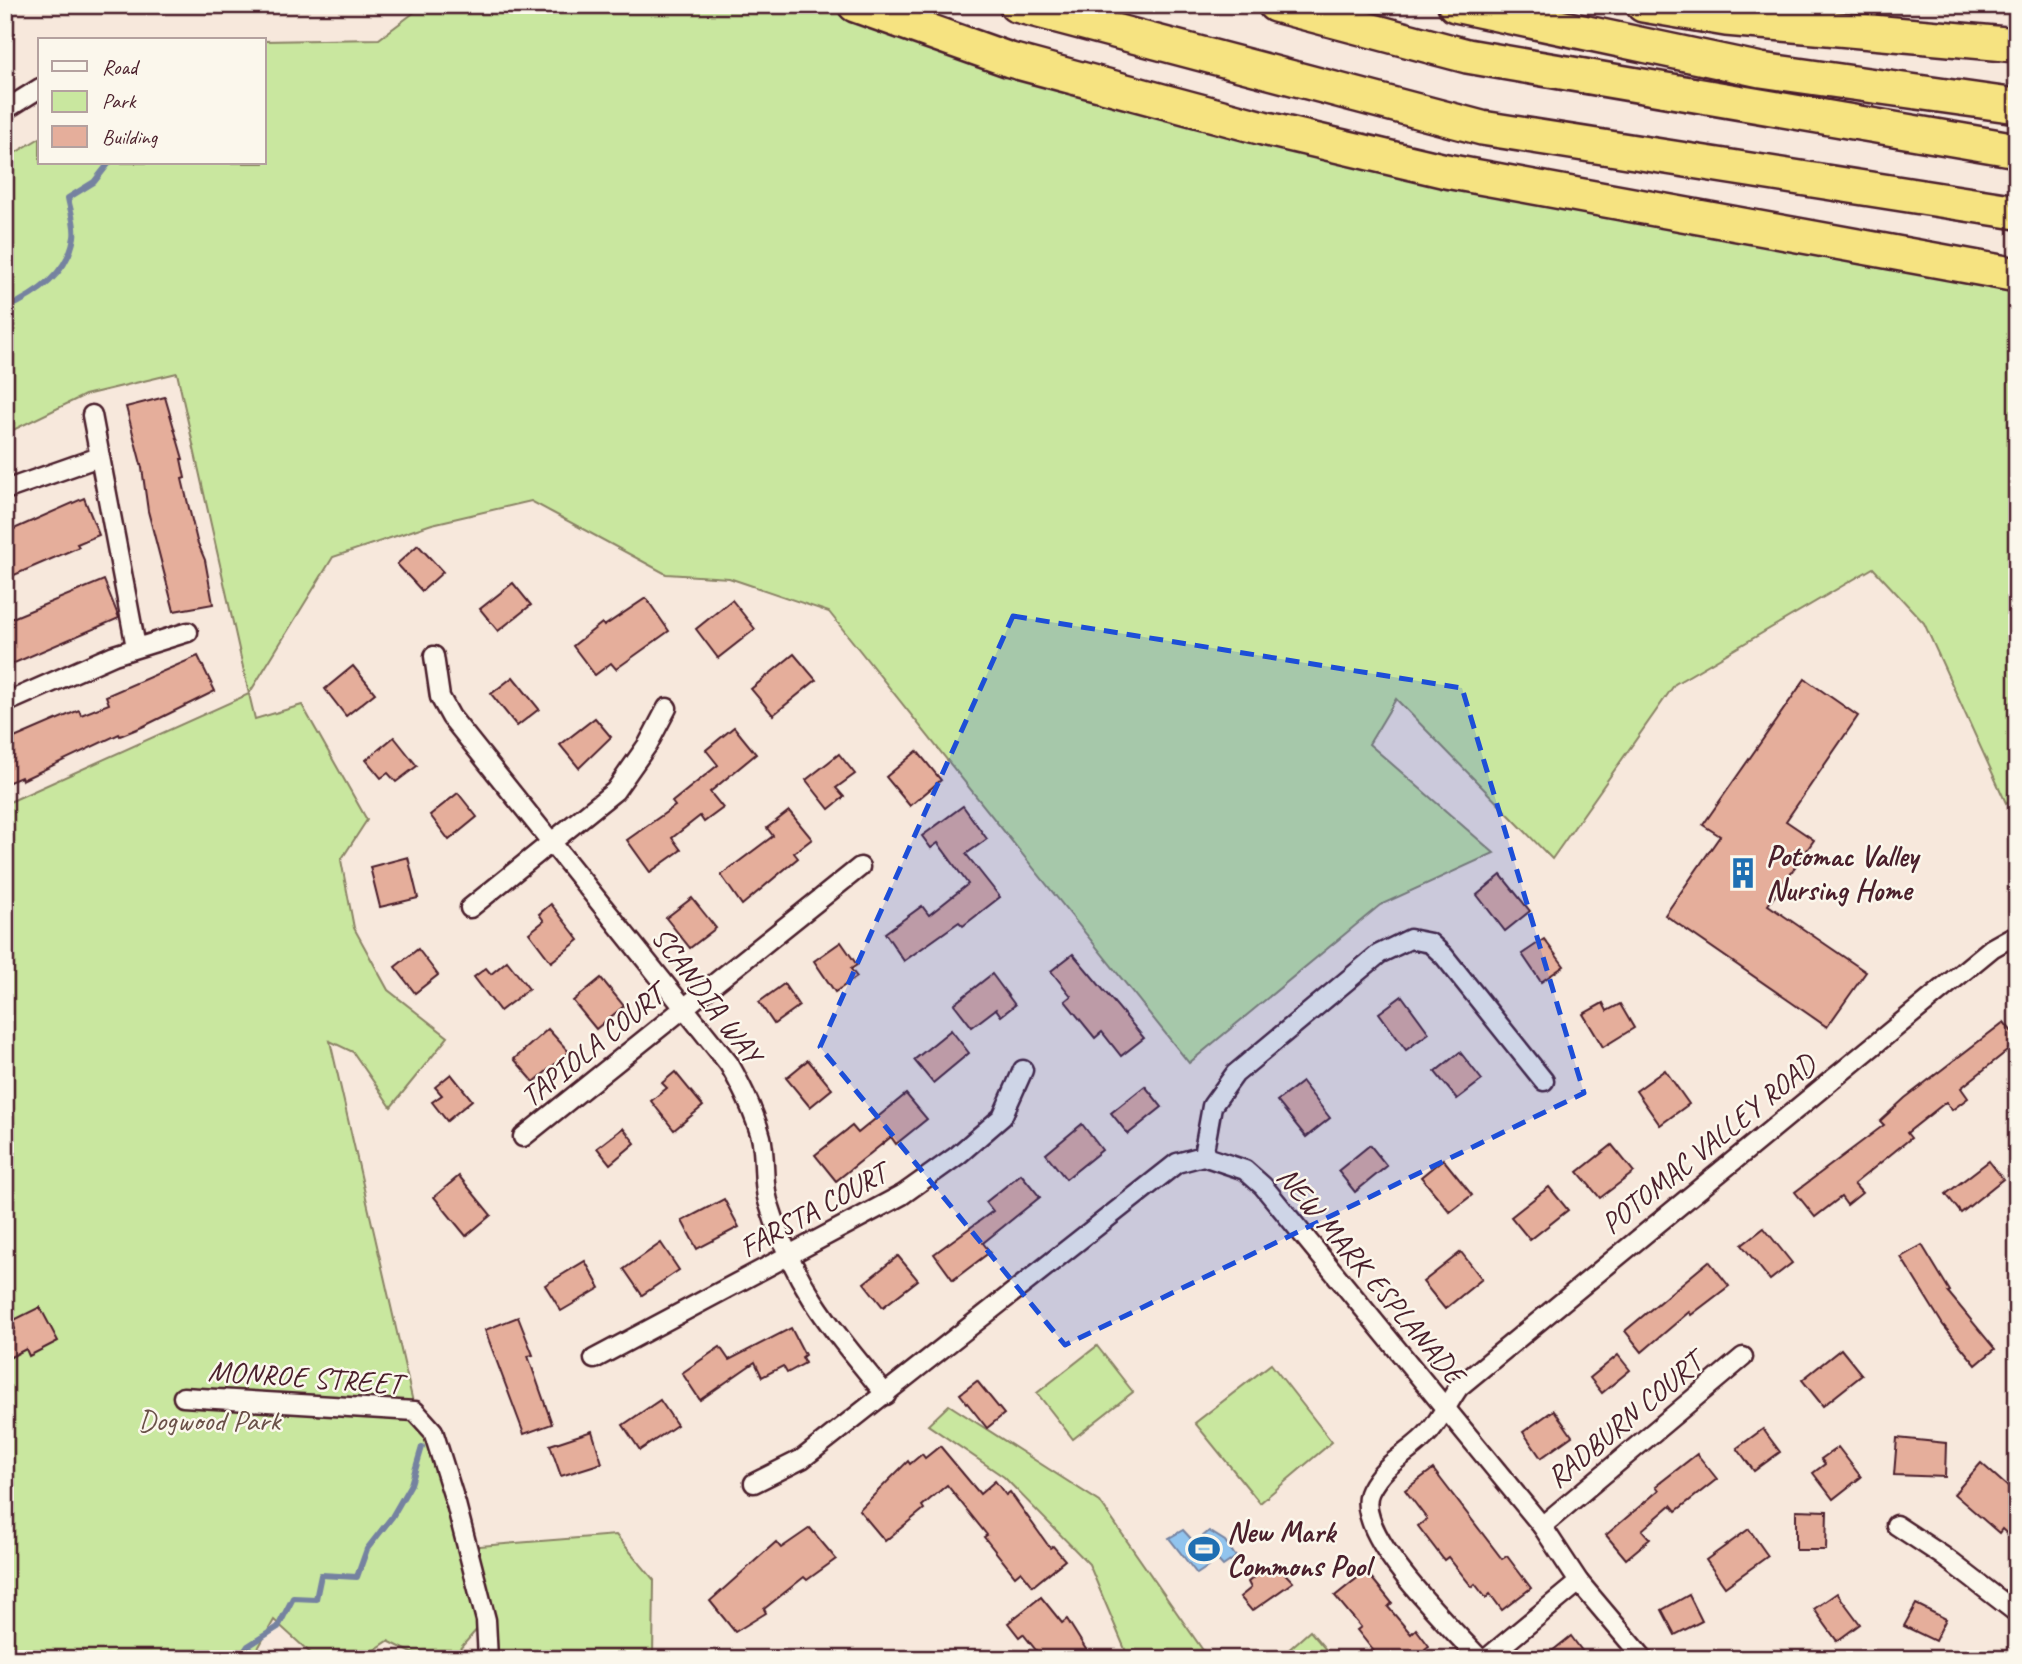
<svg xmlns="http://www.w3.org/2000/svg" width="2022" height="1664" font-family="Caveat,sans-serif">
	<rect width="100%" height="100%" fill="#f7e8dc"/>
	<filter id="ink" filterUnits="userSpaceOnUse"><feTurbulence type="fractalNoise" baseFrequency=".0143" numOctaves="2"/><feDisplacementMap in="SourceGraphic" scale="14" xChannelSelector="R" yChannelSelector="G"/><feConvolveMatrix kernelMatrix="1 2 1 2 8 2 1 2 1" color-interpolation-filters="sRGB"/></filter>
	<g filter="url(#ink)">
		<g fill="#c9e79f" stroke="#8a8365" stroke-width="2">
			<polygon points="424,5 855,5 1263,128 2017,275 2017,795 2006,803 1924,623 1873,568 1675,684 1552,859 1396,699 1369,744 1494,853 1380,905 1189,1063 829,612 729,578 666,574 531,501 432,524 333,557 249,694 255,719 302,705 367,820 341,860 354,928 388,990 448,1037 391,1107 353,1052 330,1041 415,1411 433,1431 467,1547 616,1535 654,1580 653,1659 488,1659 485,1620 451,1659 424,1659 388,1641 361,1659 317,1659 274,1620 252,1659 5,1659 5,804 249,694 177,373 85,395 5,434 5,159 40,138 40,163 264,163 264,41 379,39"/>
			<polygon points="1097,1346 1133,1392 1073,1439 1037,1393"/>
			<polygon points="1271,1364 1332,1442 1260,1503 1195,1423"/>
			<polygon points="949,1405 1100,1502 1209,1659 1129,1659 1089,1564 1004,1477 928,1425"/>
			<polygon points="1310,1631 1334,1659 1278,1659"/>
		</g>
		<polygon fill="#91c4ee" stroke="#7582a0" stroke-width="2" points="1183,1530 1195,1543 1209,1531 1225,1541 1236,1557 1223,1566 1213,1555 1206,1561 1209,1566 1197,1574 1169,1538"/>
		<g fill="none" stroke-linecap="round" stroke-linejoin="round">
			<g stroke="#7582a0" stroke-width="6">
				<path d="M5 309C37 294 68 274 74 237 76 225 70 210 68 198L94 182 109 163"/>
				<polyline points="239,1659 248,1646 278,1627 293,1598 316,1599 321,1575 357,1577 367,1549 392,1517 411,1484 422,1447"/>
			</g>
		</g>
		<g fill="#e5ae9b" stroke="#4a1f2b" stroke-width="2">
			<polygon points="165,397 183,459 181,459 185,478 182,479 197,541 205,560 213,604 174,611 148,511 142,468 126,407"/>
			<polygon points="84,498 99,535 77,544 79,547 5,579 5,533"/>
			<polygon points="418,545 443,572 422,591 397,564"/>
			<polygon points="104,580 119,618 5,667 5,621"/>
			<polygon points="513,583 531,605 498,631 480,609"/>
			<polygon points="646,598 669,631 616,669 611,663 595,675 573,646 602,623 604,626"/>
			<polygon points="732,600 755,629 718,658 696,629"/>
			<polygon points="794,654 816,680 773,715 751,689"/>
			<polygon points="198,656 215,691 142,727 120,736 119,734 22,780 21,777 5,784 5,742 79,710 81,715 109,704 106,696"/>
			<polygon points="353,666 375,693 346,716 325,689"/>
			<polygon points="513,677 539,709 517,726 491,694"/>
			<polygon points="1805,679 1858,716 1786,821 1814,840 1768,905 1866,972 1827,1027 1665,915 1720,836 1703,825"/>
			<polygon points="595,718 611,737 579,768 560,745"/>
			<polygon points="734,727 756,754 710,792 723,808 704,822 700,816 672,838 681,850 650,872 627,840 675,806 672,802 718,765 706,750"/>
			<polygon points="394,737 417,766 396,782 388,773 381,778 366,760"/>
			<polygon points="917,751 941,780 910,806 886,777"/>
			<polygon points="839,754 855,774 836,788 844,797 829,809 806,780"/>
			<polygon points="458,793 477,817 449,840 430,815"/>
			<polygon points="963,806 987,839 966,854 1000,897 963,926 959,922 904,961 885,933 922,906 929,915 968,884 938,843 931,848 922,836"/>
			<polygon points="789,811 812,839 794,853 798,858 742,905 721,875 773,836 767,828"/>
			<polygon points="408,857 418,898 380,907 370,867"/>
			<polygon points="1501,875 1530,911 1505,931 1477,895"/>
			<polygon points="692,898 716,928 690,948 666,918"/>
			<polygon points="551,904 579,940 551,962 529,933 544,921 539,914"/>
			<polygon points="1544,939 1564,966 1541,982 1522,954"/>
			<polygon points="841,942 857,965 851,969 857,977 835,992 814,961"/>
			<polygon points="418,949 438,975 415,993 395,967"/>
			<polygon points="1073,954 1144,1038 1121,1056 1102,1032 1095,1038 1065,1001 1071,996 1051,971"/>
			<polygon points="507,961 529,989 500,1011 474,977 486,968 491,974"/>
			<polygon points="992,974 1015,1005 1001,1016 996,1009 972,1027 954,1004"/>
			<polygon points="601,978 624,1006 596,1029 573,1001"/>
			<polygon points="784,984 799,1006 774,1024 759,1002"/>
			<polygon points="1402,996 1429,1033 1406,1050 1379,1013"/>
			<polygon points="1603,1003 1607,1011 1620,1004 1634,1028 1603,1047 1583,1014"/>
			<polygon points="2004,1022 2017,1038 2017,1043 1961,1088 1968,1098 1952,1110 1946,1102 1907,1133 1911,1138 1854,1184 1862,1193 1847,1205 1841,1197 1815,1217 1795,1192 1884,1125 1880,1121 1905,1098"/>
			<polygon points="548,1029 569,1052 534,1082 514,1059"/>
			<polygon points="951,1030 969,1053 933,1083 914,1060"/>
			<polygon points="1460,1052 1482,1080 1457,1099 1435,1072"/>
			<polygon points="808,1060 832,1089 810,1107 786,1078"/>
			<polygon points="1665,1070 1689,1104 1660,1125 1636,1091"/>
			<polygon points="675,1072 703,1106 674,1130 651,1101 667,1088 662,1083"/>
			<polygon points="451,1074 472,1100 447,1121 432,1102 442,1095 435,1087"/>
			<polygon points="1302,1082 1330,1118 1306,1137 1277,1101"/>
			<polygon points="1145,1086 1162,1107 1128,1134 1111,1113"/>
			<polygon points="906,1094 927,1119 896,1144 891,1137 836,1181 815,1155 852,1126 858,1133"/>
			<polygon points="1082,1124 1102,1150 1066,1179 1046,1154"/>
			<polygon points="623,1128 635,1143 610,1164 597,1148"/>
			<polygon points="1370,1145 1387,1166 1355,1192 1338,1171"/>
			<polygon points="1612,1145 1634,1172 1600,1198 1578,1172"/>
			<polygon points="1443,1159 1472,1195 1450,1212 1421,1177"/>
			<polygon points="1989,1161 2003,1179 1961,1213 1946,1194"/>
			<polygon points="1021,1174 1040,1197 983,1243 990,1252 953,1280 934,1254 993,1211 986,1202"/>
			<polygon points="459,1176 491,1215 466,1236 434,1197"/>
			<polygon points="1549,1187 1568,1210 1530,1240 1511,1217"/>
			<polygon points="724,1199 739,1227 697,1249 682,1221"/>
			<polygon points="1764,1228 1792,1263 1770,1280 1742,1245"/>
			<polygon points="661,1243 679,1270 642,1295 624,1269"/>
			<polygon points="1922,1245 1950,1291 1948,1292 1995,1349 1976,1365 1943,1325 1901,1257"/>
			<polygon points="1461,1252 1482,1279 1445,1309 1423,1282"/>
			<polygon points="898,1256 918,1280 883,1307 864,1283"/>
			<polygon points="585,1261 600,1288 561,1311 545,1285"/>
			<polygon points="1709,1261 1729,1286 1691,1315 1689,1312 1642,1352 1625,1331"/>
			<polygon points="40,1307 58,1341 29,1356 26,1349 5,1360 5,1334 15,1329 12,1321"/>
			<polygon points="518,1317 533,1355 528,1356 552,1424 524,1434 485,1330"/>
			<polygon points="791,1328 805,1355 802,1357 805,1363 787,1373 783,1366 762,1377 755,1362 700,1400 682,1373 720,1347 729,1360"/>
			<polygon points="1841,1349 1862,1375 1823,1406 1802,1380"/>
			<polygon points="1618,1355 1630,1370 1602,1393 1590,1378"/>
			<polygon points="977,1381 1004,1414 987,1428 960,1394"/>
			<polygon points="660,1400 677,1425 640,1450 623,1425"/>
			<polygon points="1554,1410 1572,1436 1541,1458 1523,1432"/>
			<polygon points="1763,1429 1780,1452 1754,1471 1737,1448"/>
			<polygon points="592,1431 602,1463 561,1476 550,1445"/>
			<polygon points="1897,1438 1946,1443 1945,1477 1894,1475"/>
			<polygon points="940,1446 980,1494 995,1481 1006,1495 1010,1492 1050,1548 1053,1546 1065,1560 1033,1586 1021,1571 1015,1576 984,1537 987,1535 947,1485 922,1506 924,1509 885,1541 859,1510 908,1461 910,1464 922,1454 925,1458"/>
			<polygon points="1838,1447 1861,1477 1833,1499 1813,1473 1825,1464 1821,1459"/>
			<polygon points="1697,1454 1717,1479 1676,1511 1671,1505 1642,1530 1650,1539 1626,1559 1606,1535 1659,1490 1656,1486"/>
			<polygon points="1981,1463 2017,1495 2017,1543 2002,1529 1999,1533 1954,1494"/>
			<polygon points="1433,1469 1502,1559 1507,1556 1531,1588 1502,1610 1490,1594 1486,1598 1475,1584 1472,1587 1448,1557 1444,1560 1418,1526 1427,1519 1405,1490"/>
			<polygon points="1796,1510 1827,1511 1826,1550 1796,1550"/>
			<polygon points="810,1528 836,1559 807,1580 804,1577 764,1609 766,1613 735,1632 710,1601 776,1542 781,1548"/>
			<polygon points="1749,1529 1768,1556 1725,1587 1706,1560"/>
			<polygon points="1274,1562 1293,1582 1252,1611 1240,1597 1251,1588 1248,1582"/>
			<polygon points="1366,1571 1392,1603 1388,1607 1411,1634 1416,1629 1429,1646 1425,1649 1433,1659 1380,1659 1357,1630 1361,1627 1335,1596"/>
			<polygon points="1837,1593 1860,1624 1837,1641 1814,1609"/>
			<polygon points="1689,1595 1702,1621 1675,1635 1662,1610"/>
			<polygon points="1041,1597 1062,1623 1067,1619 1092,1659 1043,1659 1023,1634 1019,1637 1008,1623"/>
			<polygon points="1916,1604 1946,1619 1935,1641 1904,1626"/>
			<polygon points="1571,1636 1588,1659 1542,1659"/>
		</g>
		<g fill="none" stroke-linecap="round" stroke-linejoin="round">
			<defs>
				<g id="street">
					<polyline points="5,110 40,88"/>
					<polyline points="92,415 136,647"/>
					<polyline points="5,490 99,457"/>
					<path d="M434 656 440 697 451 717 729 1064C742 1087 754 1111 761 1137 766 1158 762 1180 768 1201 793 1285 832 1329 886 1395"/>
					<polyline points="5,703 114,655 188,632"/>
					<polyline points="470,908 615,791 648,744 667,708"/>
					<polyline points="523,1137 860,867"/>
					<polyline points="1203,1156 1212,1106 1235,1074 1379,954 1410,939 1430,943 1444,956 1544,1081"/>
					<polyline points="594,1359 902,1195 958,1155 1002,1117 1023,1070"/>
					<polyline points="183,1397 415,1411 433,1431 456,1504 486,1620 488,1659"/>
					<polyline points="754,1483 802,1459 1177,1163 1203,1156 1245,1170 1263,1186 1542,1526 1579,1582 1644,1659"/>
					<polyline points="1896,1525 1943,1556 2017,1613"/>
					<polyline points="1542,1526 1743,1357"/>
					<path d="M1480 1659C1453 1629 1350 1532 1370 1491 1386 1460 1410 1454 1430 1431 1441 1418 1449 1401 1459 1387L1992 948 2017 934"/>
					<polyline points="1486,1659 1579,1582"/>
				</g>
				<g id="highway">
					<polyline points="855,5 1010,60 1263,128 1446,171 2017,275"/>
					<polyline points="1016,5 1482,128 2017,212"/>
					<polyline points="1275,5 1467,56 2017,150"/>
					<polyline points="1455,5 1761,70 2017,106"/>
					<polyline points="1643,5 1726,19 2017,45"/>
				</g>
			</defs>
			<use href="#street" stroke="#4a1f2b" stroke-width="23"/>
			<use href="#highway" stroke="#4a1f2b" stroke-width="38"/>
			<use href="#street" stroke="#fbf7ec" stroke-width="18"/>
			<use href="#highway" stroke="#f6e381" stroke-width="33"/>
		</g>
	</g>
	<path fill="#1d4ed8" fill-opacity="0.2" stroke="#1d4ed8" stroke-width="5" stroke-dasharray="14 9" stroke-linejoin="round" d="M1013 616 1462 688 1584 1093 1065 1345 820 1047Z"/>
	<defs>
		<symbol id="building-bare" viewBox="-9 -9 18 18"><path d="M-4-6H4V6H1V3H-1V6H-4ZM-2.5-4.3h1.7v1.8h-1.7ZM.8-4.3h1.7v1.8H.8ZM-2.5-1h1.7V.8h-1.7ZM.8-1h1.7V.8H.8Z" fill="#1f6fb2" stroke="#fbf7ec" stroke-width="2.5" paint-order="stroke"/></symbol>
		<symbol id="stadium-bare" viewBox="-9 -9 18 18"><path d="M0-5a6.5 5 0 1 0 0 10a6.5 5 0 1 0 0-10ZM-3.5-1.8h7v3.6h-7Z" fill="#1f6fb2" stroke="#fbf7ec" stroke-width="2.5" paint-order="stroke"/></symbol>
	</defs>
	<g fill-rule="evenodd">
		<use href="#building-bare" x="1721" y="851" width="44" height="44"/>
		<use href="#stadium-bare" x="1182" y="1527" width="44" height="44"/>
	</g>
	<g text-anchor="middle" stroke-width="5" stroke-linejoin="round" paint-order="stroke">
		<g font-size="30" font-weight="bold" fill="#4a1f2b" stroke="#fbf7ec" text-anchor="start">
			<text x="1766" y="866">Potomac Valley<tspan x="1766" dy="34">Nursing Home</tspan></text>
			<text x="1227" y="1542">New Mark<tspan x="1227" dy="34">Commons Pool</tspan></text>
		</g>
		<g font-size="30" fill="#4a1f2b" stroke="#fbf7ec">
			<text transform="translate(707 995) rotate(53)" y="10">SCANDIA WAY</text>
			<text transform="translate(592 1046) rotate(-39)" y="10">TAPIOLA COURT</text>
			<text transform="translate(1708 1144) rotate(-39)" y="10">POTOMAC VALLEY ROAD</text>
			<text transform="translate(813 1210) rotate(-29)" y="10">FARSTA COURT</text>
			<text transform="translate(1371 1275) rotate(50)" y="10">NEW MARK ESPLANADE</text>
			<text transform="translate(305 1377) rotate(4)" y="10">MONROE STREET</text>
			<text transform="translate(1624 1420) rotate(-40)" y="10">RADBURN COURT</text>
		</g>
		<g font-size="30" fill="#6a5148" stroke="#fbf7ec">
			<text x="209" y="1430">Dogwood Park</text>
		</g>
	</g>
	<rect width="2022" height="1664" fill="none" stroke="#fbf7ec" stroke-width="28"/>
	<rect x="14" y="14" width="1994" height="1636" fill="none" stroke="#4a1f2b" stroke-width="2.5" filter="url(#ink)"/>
	<rect x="38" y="38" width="228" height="126" fill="#fbf7ec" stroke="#b4a19f" stroke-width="2"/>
	<rect x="52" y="61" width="35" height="10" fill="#fbf7ec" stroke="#b4a19f" stroke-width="2"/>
	<text x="102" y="74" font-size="21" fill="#4a1f2b">Road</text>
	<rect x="52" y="91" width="35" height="21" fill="#c9e79f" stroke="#b4a19f" stroke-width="2"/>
	<text x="102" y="108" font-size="21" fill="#4a1f2b">Park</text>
	<rect x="52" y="126" width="35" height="21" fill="#e5ae9b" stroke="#b4a19f" stroke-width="2"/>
	<text x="102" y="144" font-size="21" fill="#4a1f2b">Building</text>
</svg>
